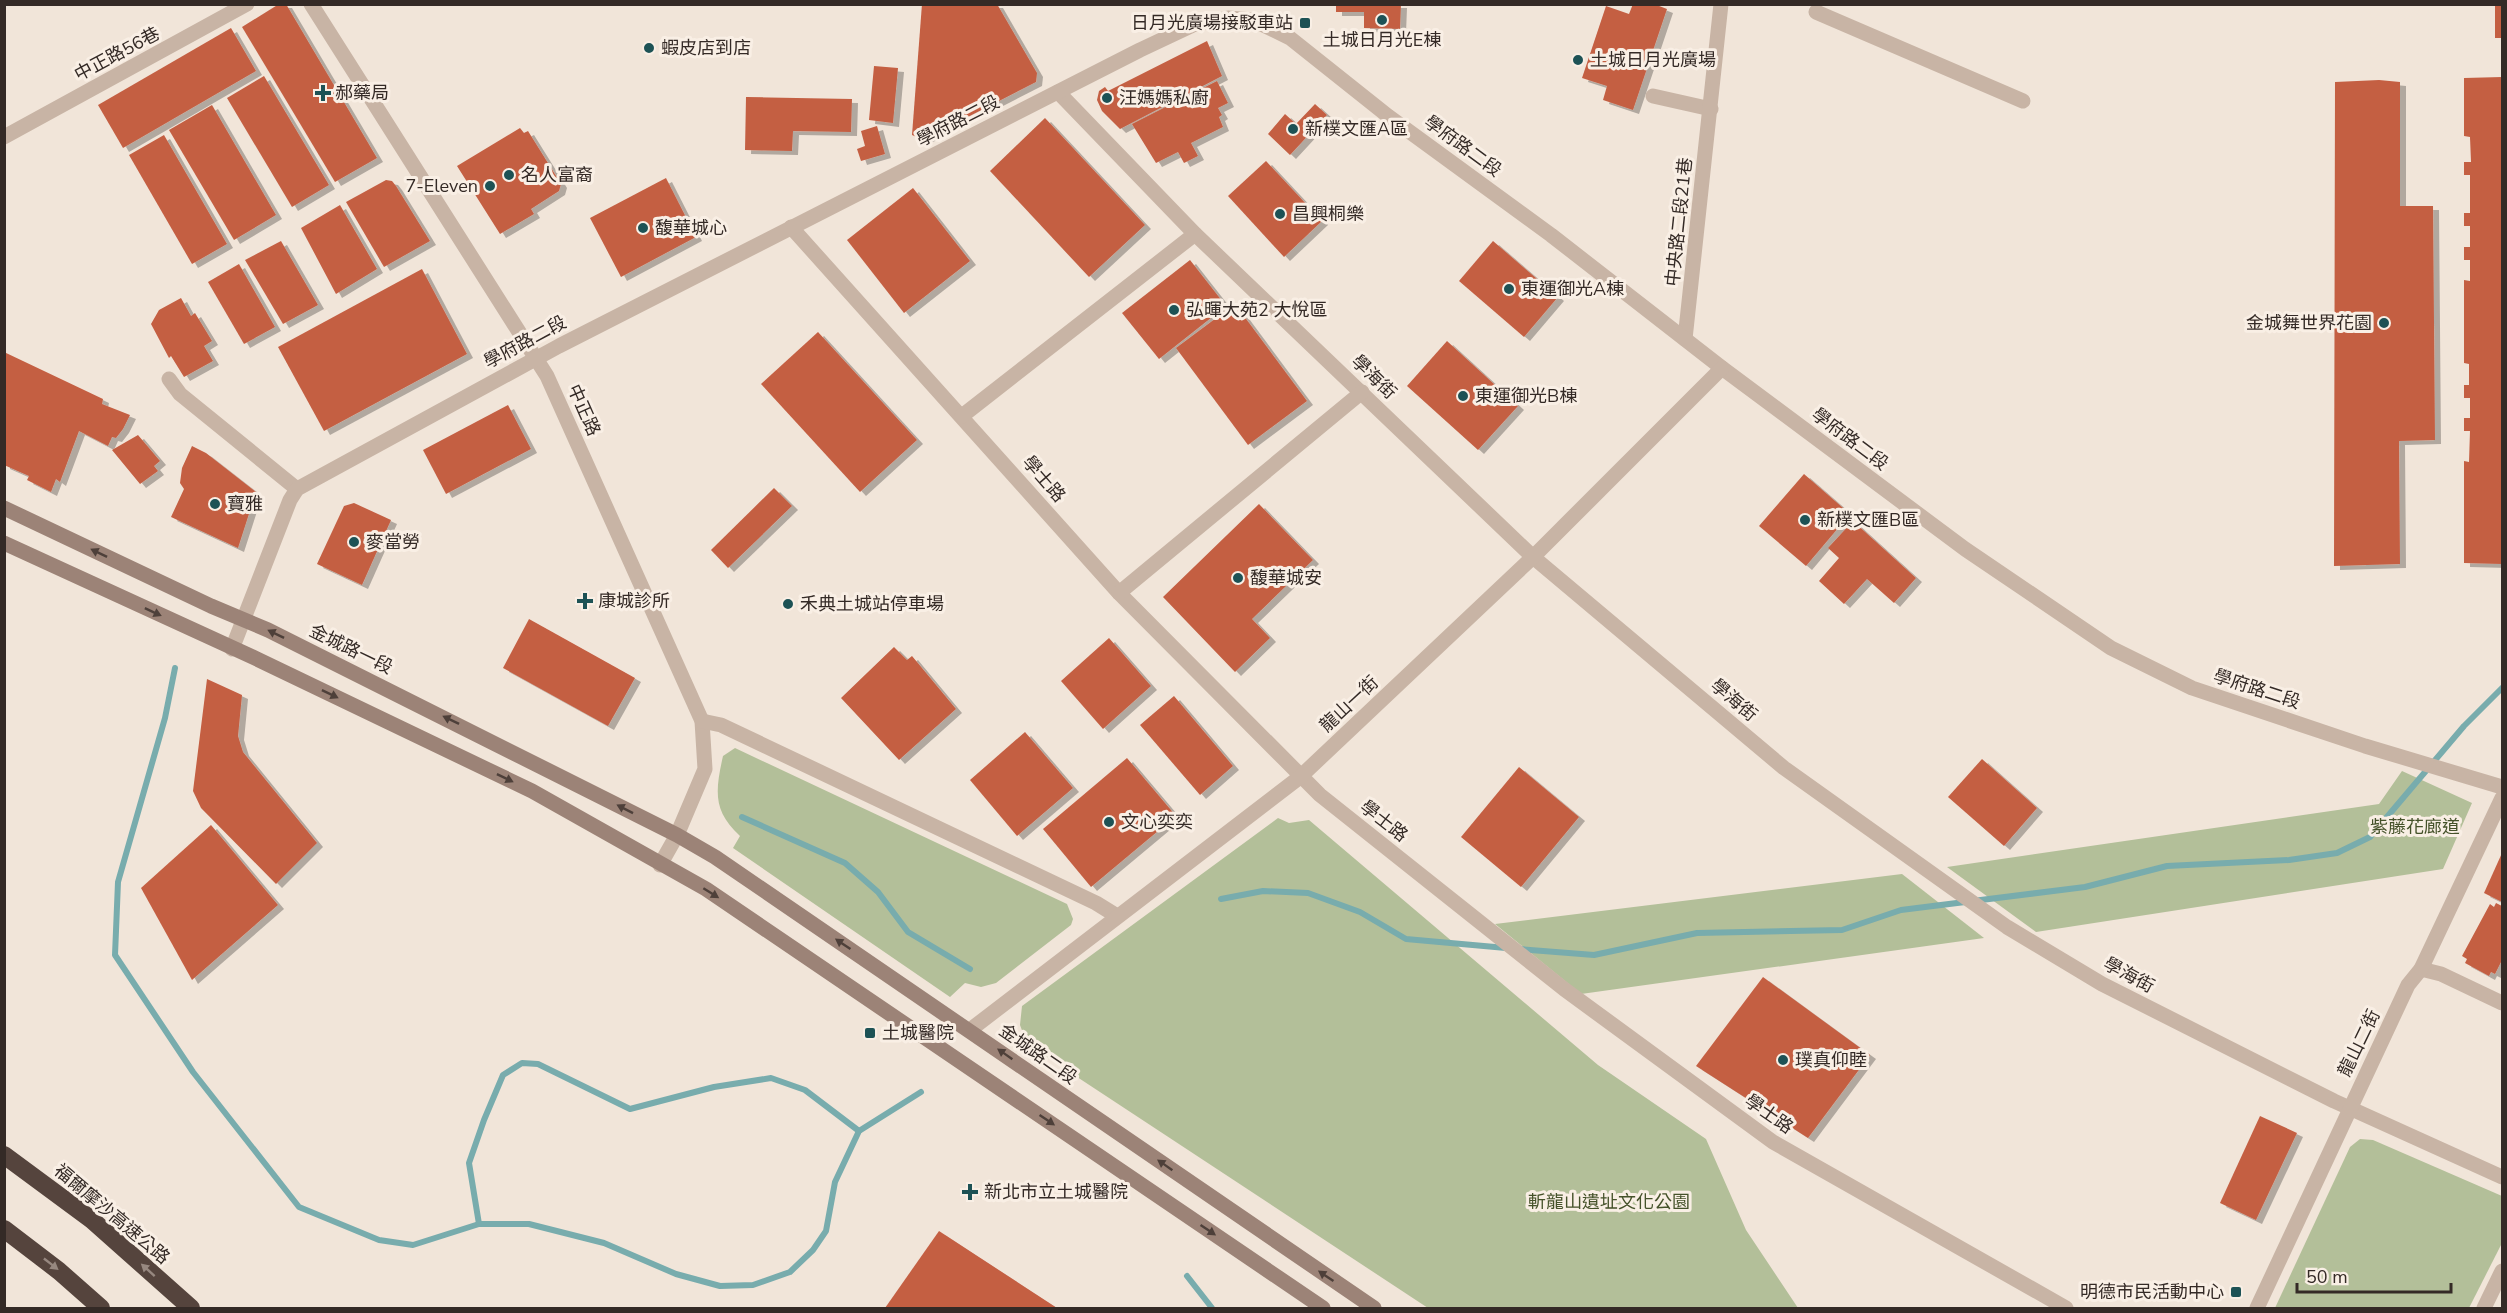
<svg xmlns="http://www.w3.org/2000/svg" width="2507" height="1313" font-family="'Nunito Sans','Noto Sans TC',sans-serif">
	<defs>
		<filter id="shadow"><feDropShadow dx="6" dy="4" stdDeviation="0" flood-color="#0004"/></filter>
	</defs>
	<rect width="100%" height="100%" fill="#f1e5d9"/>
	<g fill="#b3bf99">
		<path d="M735 748 1067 904 1073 919 1071 925 996 983 981 987 965 983 950 997 733 848 740 836C713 811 715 792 723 756Z"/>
		<polygon points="2402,771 2472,803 2443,869 2036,932 1947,867 2379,804"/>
		<polygon points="1278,818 1289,823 1309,820 1598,1065 1706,1139 1746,1230 1798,1308 1428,1308 1027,1044 1020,1025 1022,1006"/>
		<polygon points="1902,874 1984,938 1581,994 1495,924"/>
		<polygon points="2360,1139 2373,1140 2502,1196 2502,1243 2469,1308 2275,1308 2350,1147"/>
	</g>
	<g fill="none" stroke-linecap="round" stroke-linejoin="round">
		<g stroke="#78acad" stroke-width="6">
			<polyline points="175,668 165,718 118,882 115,955 193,1072 299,1207 379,1240 413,1245 479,1224 529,1224 604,1243 676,1274 720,1286 753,1285 790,1272 813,1250 826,1231 835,1182 859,1131 921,1092"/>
			<polyline points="742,817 845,863 878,892 908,932 970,969"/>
			<polyline points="1221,899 1263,891 1308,893 1360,912 1406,939 1506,948"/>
			<polyline points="1519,949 1594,955 1697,933 1842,930 1901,910 2085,887 2167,866 2289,860 2337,853 2370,837 2464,726 2502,688"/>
			<polyline points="479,1224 469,1163 484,1120 503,1075 522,1063 538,1064 630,1109 714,1087 771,1078 805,1090 859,1131"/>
			<polyline points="1187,1276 1212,1308"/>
		</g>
	</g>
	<g fill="#c45f43" filter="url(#shadow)">
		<polygon points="279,4 286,4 377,158 335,182 242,27"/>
		<polygon points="922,4 997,4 1037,73 1036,82 927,138 919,138 912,135"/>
		<polygon points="1336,4 1401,4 1400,29 1364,28 1364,12 1336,12"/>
		<polygon points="1633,4 1654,4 1667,9 1633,110 1603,100 1607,86 1582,78 1606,6 1629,14"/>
		<rect x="2495" y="4" width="7" height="34"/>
		<polygon points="231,28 256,71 123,148 98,105"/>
		<polygon points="1207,41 1222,76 1120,129 1102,111 1097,100 1099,91 1105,87 1108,91"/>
		<polygon points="874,66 898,68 893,123 869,120"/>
		<polygon points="264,76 329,185 292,207 227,98"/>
		<polygon points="2502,77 2502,564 2464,563 2464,461 2469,462 2470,431 2464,431 2464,418 2470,418 2470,398 2464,398 2464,385 2469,385 2469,364 2464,363 2464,280 2470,281 2470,260 2464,260 2464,247 2470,247 2470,226 2464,226 2464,213 2470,213 2470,175 2464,175 2464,162 2471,162 2470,137 2464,136 2464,78"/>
		<polygon points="2379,80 2400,82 2400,206 2433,206 2435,440 2399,441 2400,564 2334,566 2335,82"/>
		<polygon points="1217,81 1228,103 1218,108 1222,115 1219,117 1223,127 1191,143 1198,156 1184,163 1178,152 1156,163 1132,124"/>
		<polygon points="746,97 852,99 851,132 793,131 792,151 745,150"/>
		<polygon points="1315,104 1327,115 1290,155 1268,134 1285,114 1296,124"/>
		<polygon points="212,105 276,215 234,240 169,130"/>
		<polygon points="1045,118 1145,225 1089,277 990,171"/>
		<polygon points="877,126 885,154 861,161 857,149 865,146 861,131"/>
		<polygon points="520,128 524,133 528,131 561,184 559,191 531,209 534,214 500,234 457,166"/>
		<polygon points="164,135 227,244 192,264 129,155"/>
		<polygon points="1266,161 1322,221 1284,257 1228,196"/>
		<polygon points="666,178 696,237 621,277 590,218"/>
		<polygon points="386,180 392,181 396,186 430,241 384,267 346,202"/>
		<polygon points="913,188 970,261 904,313 847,240"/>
		<polygon points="340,205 377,269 336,294 301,228"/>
		<polygon points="281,241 318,305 283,324 245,260"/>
		<polygon points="1493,241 1558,297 1524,337 1459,281"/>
		<polygon points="1190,260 1226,306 1159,359 1122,313"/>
		<polygon points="239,264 275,327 244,344 208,282"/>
		<polygon points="422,269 467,354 324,431 278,347"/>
		<polygon points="181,298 191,316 195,313 212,341 204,346 213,361 184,377 171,356 169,358 151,324 159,310"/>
		<polygon points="1235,304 1307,401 1248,445 1176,348"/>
		<polygon points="818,332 917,440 860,492 761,384"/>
		<polygon points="1447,341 1518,406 1478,450 1407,386"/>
		<polygon points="4,352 103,399 102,404 130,415 123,429 116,438 112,437 108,446 79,431 60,482 56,479 51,492 27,480 29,476 4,465"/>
		<polygon points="508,405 531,449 446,494 423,450"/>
		<polygon points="138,435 160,461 154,466 158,471 140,484 112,450"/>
		<polygon points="192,446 206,453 256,492 238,548 171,517 184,489 180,483 182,468"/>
		<polygon points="1804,474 1850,514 1806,566 1759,526"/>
		<polygon points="774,488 792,506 728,568 711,550"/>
		<polygon points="354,503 391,520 362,585 317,564 344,506"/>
		<polygon points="1259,504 1313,560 1252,619 1270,638 1235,672 1163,597"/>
		<polygon points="1853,521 1916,578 1894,603 1867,579 1844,604 1819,581 1839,558 1828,548"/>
		<polygon points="529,619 635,678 608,726 503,668"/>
		<polygon points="1109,638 1151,686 1103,729 1061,681"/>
		<polygon points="894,647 907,660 912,656 956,709 899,760 841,698"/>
		<polygon points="207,679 242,695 238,736 243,752 317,843 276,884 201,808 193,791"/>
		<polygon points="1174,696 1233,766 1200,795 1140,725"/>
		<polygon points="1025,732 1073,788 1017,836 970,780"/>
		<polygon points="1127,758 1176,816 1091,887 1043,829"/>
		<polygon points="1982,759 2037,808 2004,846 1948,797"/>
		<polygon points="1519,767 1579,817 1521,887 1461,837"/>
		<polygon points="211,825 278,905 192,980 141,888"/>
		<polygon points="2502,853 2502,902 2484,893"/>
		<polygon points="2496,903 2502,906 2502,960 2495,974 2491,972 2489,976 2465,963 2467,959 2462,956 2490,904 2494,907"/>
		<polygon points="1763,977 1870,1055 1808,1138 1696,1066"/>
		<polygon points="2260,1116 2297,1133 2256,1220 2220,1203"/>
		<polygon points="939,1231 1057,1308 885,1308"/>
	</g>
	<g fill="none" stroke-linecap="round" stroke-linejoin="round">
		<g stroke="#c8b4a5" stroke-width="15">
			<polyline points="311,4 547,376 702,721 705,769 677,835 660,865"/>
			<polyline points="1816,12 2023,101"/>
			<polyline points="1058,92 1195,234 1533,557 1784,768 2007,927 2102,984 2334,1101 2502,1177"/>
			<polyline points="1653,96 1711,109"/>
			<polyline points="4,137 247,4"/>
			<polyline points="791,227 1119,593 1320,795 1564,989 1773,1142 2066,1308"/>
			<polyline points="1685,339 1721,4"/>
			<polyline points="169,379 180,394 297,489"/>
			<polyline points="962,416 1195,234"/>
			<polyline points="1119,593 1362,392"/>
			<polyline points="232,649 290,500 297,489 559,346 1140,50 1193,25 1228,18 1253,20 1290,38 1388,116 1551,235 1722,368 1965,549 2111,648 2192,688 2365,746 2502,787"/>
			<polyline points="702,721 721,725 1096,903 1117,916"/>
			<polyline points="2421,969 2441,974 2502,1003"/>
			<polyline points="970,1030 1300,777 1533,557 1722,368"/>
			<polyline points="2257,1308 2408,985 2421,969 2502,798"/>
			<polyline points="2484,1308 2502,1271"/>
		</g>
		<g stroke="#9c8377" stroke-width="15">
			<polyline points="4,508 211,606 268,630 677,835 715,857 1374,1308"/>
			<polyline points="4,543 257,659 532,791 706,889 1323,1308"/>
		</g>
		<g stroke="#55443d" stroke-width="18">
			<polyline points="4,1155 92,1220 191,1308"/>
			<polyline points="4,1229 59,1271 101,1308"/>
		</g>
	</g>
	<defs><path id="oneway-solid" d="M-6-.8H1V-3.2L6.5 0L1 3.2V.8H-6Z" transform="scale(1.5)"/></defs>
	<g fill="#4e403a">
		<use href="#oneway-solid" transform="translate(99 553) rotate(-154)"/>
		<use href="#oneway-solid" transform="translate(153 612) rotate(25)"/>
		<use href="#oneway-solid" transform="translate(276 634) rotate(-154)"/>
		<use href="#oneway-solid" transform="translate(330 694) rotate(26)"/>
		<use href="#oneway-solid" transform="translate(451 720) rotate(-154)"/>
		<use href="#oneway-solid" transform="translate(505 778) rotate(26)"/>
		<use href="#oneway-solid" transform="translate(625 809) rotate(-153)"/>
		<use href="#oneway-solid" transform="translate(711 893) rotate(32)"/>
		<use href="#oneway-solid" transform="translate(843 944) rotate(-146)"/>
		<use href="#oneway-solid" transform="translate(1005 1054) rotate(-145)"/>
		<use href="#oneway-solid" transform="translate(1047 1120) rotate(34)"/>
		<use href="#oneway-solid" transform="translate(1165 1165) rotate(-145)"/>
		<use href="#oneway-solid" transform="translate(1208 1230) rotate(34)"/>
		<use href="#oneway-solid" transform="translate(1326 1276) rotate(-146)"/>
	</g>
	<g fill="#978880">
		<use href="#oneway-solid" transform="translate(51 1264) rotate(38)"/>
		<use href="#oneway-solid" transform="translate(148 1270) rotate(-138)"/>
	</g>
	<g fill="#1d5255" stroke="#f9efe5" stroke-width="2">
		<circle cx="1382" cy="20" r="6"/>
		<rect x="1299" y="17" width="12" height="12" rx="3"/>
		<circle cx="649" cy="48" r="6"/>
		<circle cx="1578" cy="60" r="6"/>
		<path d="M320 84h6v6h6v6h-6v6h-6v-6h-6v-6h6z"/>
		<circle cx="1107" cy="98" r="6"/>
		<circle cx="1293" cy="129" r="6"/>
		<circle cx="509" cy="175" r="6"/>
		<circle cx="490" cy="186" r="6"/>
		<circle cx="1280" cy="214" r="6"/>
		<circle cx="643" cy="228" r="6"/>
		<circle cx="1509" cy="289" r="6"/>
		<circle cx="1174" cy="310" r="6"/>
		<circle cx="2384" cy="323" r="6"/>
		<circle cx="1463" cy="396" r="6"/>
		<circle cx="215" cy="504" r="6"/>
		<circle cx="1805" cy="520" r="6"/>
		<circle cx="354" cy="542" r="6"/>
		<circle cx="1238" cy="578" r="6"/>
		<path d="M582 592h6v6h6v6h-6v6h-6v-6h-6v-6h6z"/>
		<circle cx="788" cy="604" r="6"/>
		<circle cx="1109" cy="822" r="6"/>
		<rect x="864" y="1027" width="12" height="12" rx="3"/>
		<circle cx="1783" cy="1060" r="6"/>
		<path d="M967 1183h6v6h6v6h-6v6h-6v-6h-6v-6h6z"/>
		<rect x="2230" y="1286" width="12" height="12" rx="3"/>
	</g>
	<g text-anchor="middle" stroke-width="6" stroke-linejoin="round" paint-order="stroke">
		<g font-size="18" fill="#342a26" stroke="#f9efe5" text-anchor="start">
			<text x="1293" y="29" text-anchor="end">日月光廣場接駁車站</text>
			<text x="1382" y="46" text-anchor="middle">土城日月光E棟</text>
			<text x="661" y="54">蝦皮店到店</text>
			<text x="1590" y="66">土城日月光廣場</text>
			<text x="335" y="99">郝藥局</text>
			<text x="1119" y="104">汪媽媽私廚</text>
			<text x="1305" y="135">新樸文匯A區</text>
			<text x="521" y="181">名人富裔</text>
			<text x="478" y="192" text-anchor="end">7-Eleven</text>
			<text x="1292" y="220">昌興桐樂</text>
			<text x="655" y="234">馥華城心</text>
			<text x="1521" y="295">東運御光A棟</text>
			<text x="1186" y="316">弘暉大苑2 大悅區</text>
			<text x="2372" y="329" text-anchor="end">金城舞世界花園</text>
			<text x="1475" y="402">東運御光B棟</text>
			<text x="227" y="510">寶雅</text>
			<text x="1817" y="526">新樸文匯B區</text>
			<text x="366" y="548">麥當勞</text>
			<text x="1250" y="584">馥華城安</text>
			<text x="598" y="607">康城診所</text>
			<text x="800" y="610">禾典土城站停車場</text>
			<text x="1121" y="828">文心奕奕</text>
			<text x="882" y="1039">土城醫院</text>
			<text x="1795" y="1066">璞真仰睦</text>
			<text x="984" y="1198">新北市立土城醫院</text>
			<text x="2224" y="1298" text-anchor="end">明德市民活動中心</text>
		</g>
		<g font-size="18" fill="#342a26" stroke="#f9efe5">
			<text transform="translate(117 54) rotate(-28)" y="6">中正路56巷</text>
			<text transform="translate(958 121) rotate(-27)" y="6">學府路二段</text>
			<text transform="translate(1463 146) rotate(36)" y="6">學府路二段</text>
			<text transform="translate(1679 222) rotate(-84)" y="6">中央路二段21巷</text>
			<text transform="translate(525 342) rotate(-28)" y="6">學府路二段</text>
			<text transform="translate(1374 377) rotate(44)" y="6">學海街</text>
			<text transform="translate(584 410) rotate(66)" y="6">中正路</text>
			<text transform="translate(1850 439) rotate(37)" y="6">學府路二段</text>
			<text transform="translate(1044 479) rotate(49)" y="6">學士路</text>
			<text transform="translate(351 649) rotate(26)" y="6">金城路一段</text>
			<text transform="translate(2257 689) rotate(18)" y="6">學府路二段</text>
			<text transform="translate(1734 700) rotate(40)" y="6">學海街</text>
			<text transform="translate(1349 704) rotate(-43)" y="6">龍山一街</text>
			<text transform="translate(1384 821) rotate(38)" y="6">學士路</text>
			<text transform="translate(2129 975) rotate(28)" y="6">學海街</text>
			<text transform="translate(2359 1043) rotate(-64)" y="6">龍山二街</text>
			<text transform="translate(1038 1054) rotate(35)" y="6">金城路二段</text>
			<text transform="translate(1769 1114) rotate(35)" y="6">學士路</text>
			<text transform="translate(112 1214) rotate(40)" y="6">福爾摩沙高速公路</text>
		</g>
		<g font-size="18" fill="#45522a" stroke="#f9efe5">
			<text x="2415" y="833">紫藤花廊道</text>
			<text x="1609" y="1208">斬龍山遺址文化公園</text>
		</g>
	</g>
	<rect width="2507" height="1313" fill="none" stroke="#342a26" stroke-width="12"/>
	<path d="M2297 1283v9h154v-9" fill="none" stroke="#342a26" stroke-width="3"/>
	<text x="2306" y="1283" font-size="18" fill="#342a26" stroke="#f9efe5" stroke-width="4.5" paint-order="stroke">50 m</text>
</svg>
